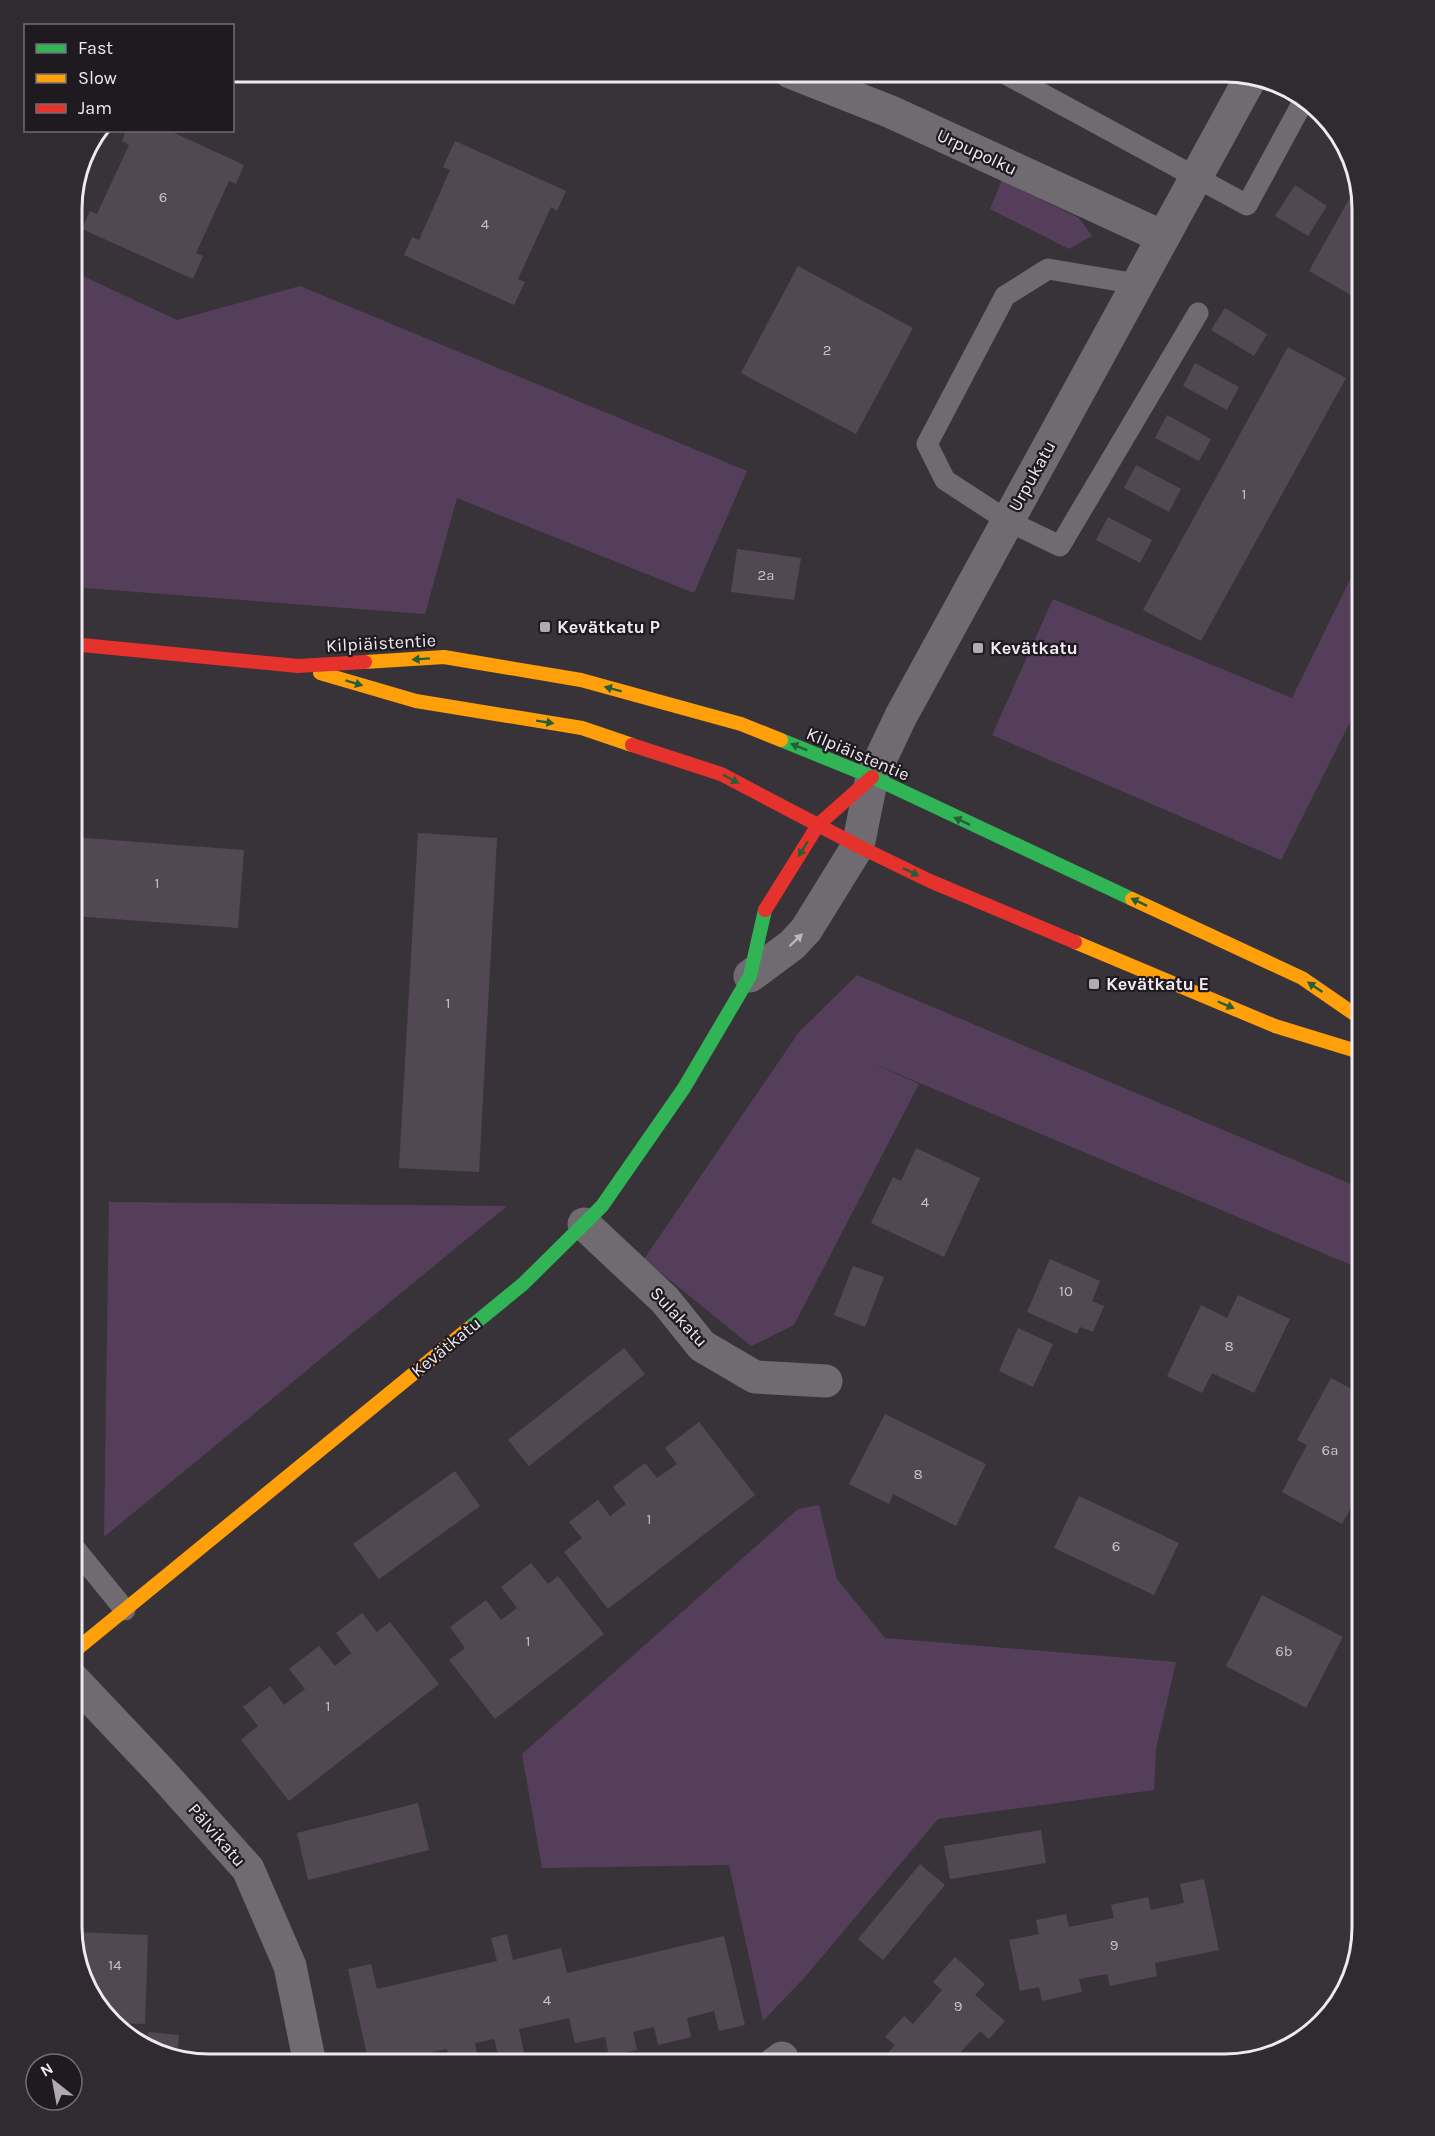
<svg xmlns="http://www.w3.org/2000/svg" width="1435" height="2136" font-family="Karla,sans-serif">
	<rect width="100%" height="100%" fill="#383339"/>
	<g fill="#553e59">
		<polygon points="1002,180 1079,218 1092,236 1069,249 990,209"/>
		<polygon points="72,271 177,320 300,286 747,471 694,593 457,498 425,614 72,587"/>
		<polygon points="1363,553 1363,696 1281,860 992,735 1053,599 1292,698"/>
		<polygon points="857,975 1363,1189 1363,1270 870,1062 919,1084 794,1325 751,1346 644,1259 799,1032"/>
		<polygon points="109,1202 507,1206 104,1537"/>
		<polygon points="819,1505 837,1579 885,1638 1176,1662 1156,1749 1154,1790 938,1819 805,1977 763,2021 729,1865 542,1868 522,1754 798,1509"/>
	</g>
	<g fill="#524854">
		<polygon points="1327,123 1345,141 1345,143 1323,129"/>
		<polygon points="126,130 168,130 244,165 236,184 229,181 196,253 203,256 193,279 82,229 90,211 97,214 129,145 122,141"/>
		<polygon points="455,141 566,191 557,211 551,207 518,279 525,282 514,305 404,255 412,237 419,240 450,170 443,167"/>
		<polygon points="1295,185 1327,206 1308,236 1275,216"/>
		<polygon points="1357,185 1363,210 1363,302 1309,271"/>
		<polygon points="798,266 913,328 856,434 741,373"/>
		<polygon points="1225,308 1267,334 1254,356 1211,330"/>
		<polygon points="1288,347 1346,378 1201,641 1143,610"/>
		<polygon points="1195,363 1239,387 1227,410 1183,386"/>
		<polygon points="1167,415 1211,439 1199,461 1155,438"/>
		<polygon points="1136,465 1181,489 1169,512 1124,488"/>
		<polygon points="1108,517 1152,540 1140,563 1096,540"/>
		<polygon points="737,549 801,558 794,600 731,592"/>
		<polygon points="418,833 497,838 479,1172 399,1168"/>
		<polygon points="72,837 244,850 238,928 72,916"/>
		<polygon points="916,1148 980,1178 944,1257 871,1223 893,1177 901,1181"/>
		<polygon points="1050,1259 1100,1281 1092,1301 1104,1306 1093,1332 1080,1327 1077,1334 1027,1312"/>
		<polygon points="853,1266 884,1277 865,1327 834,1315"/>
		<polygon points="1238,1295 1290,1319 1254,1393 1212,1373 1202,1393 1167,1376 1201,1305 1227,1318"/>
		<polygon points="1018,1328 1053,1344 1033,1387 999,1371"/>
		<polygon points="624,1348 645,1374 529,1466 508,1440"/>
		<polygon points="1331,1378 1363,1395 1363,1438 1353,1455 1363,1460 1363,1485 1342,1524 1282,1492 1307,1445 1297,1440"/>
		<polygon points="885,1414 986,1464 956,1526 893,1494 889,1504 849,1484"/>
		<polygon points="699,1422 755,1495 608,1609 564,1552 582,1538 569,1522 598,1500 610,1516 626,1504 613,1487 645,1463 657,1478 677,1464 665,1448"/>
		<polygon points="455,1471 480,1506 379,1579 353,1544"/>
		<polygon points="1079,1496 1179,1543 1154,1595 1054,1548"/>
		<polygon points="531,1563 548,1584 558,1576 604,1634 495,1719 449,1660 465,1648 450,1627 486,1600 501,1620 517,1608 501,1587"/>
		<polygon points="1262,1595 1343,1637 1306,1708 1226,1666"/>
		<polygon points="362,1613 377,1632 390,1622 439,1684 289,1801 241,1740 258,1726 243,1707 270,1686 284,1705 305,1689 289,1669 319,1646 335,1666 351,1653 336,1633"/>
		<polygon points="418,1803 429,1850 308,1880 297,1833"/>
		<polygon points="1041,1830 1046,1863 950,1879 944,1846"/>
		<polygon points="920,1864 945,1885 883,1960 858,1939"/>
		<polygon points="1204,1879 1219,1950 1155,1963 1157,1976 1110,1986 1107,1974 1079,1979 1082,1992 1042,2001 1039,1987 1020,1991 1009,1940 1039,1934 1036,1920 1066,1914 1069,1927 1114,1918 1111,1905 1148,1897 1151,1910 1184,1903 1180,1884"/>
		<polygon points="74,1932 148,1935 145,2024 116,2023 90,1995"/>
		<polygon points="507,1934 513,1960 561,1948 567,1973 724,1936 745,2025 719,2031 714,2011 687,2018 691,2037 658,2045 654,2027 633,2032 637,2050 609,2056 605,2037 575,2043 569,2018 519,2029 525,2056 500,2061 494,2039 475,2043 479,2064 450,2064 447,2049 428,2053 431,2064 404,2064 402,2057 369,2064 348,1969 371,1964 377,1989 497,1961 491,1938"/>
		<polygon points="955,1957 985,1984 975,1995 1005,2021 989,2039 980,2031 959,2054 969,2063 968,2064 878,2064 895,2045 885,2037 904,2016 913,2024 942,1990 933,1982"/>
		<polygon points="148,2032 179,2035 177,2056 147,2046"/>
	</g>
	<g fill="none" stroke-linecap="round" stroke-linejoin="round">
		<g stroke="#706a71" stroke-width="21">
			<polyline points="1002,72 1247,205 1304,100"/>
			<polyline points="1137,284 1048,269 1005,296 927,444 945,480 1008,521 1060,546 1198,313"/>
			<polyline points="72,1545 125,1610"/>
		</g>
		<g stroke="#706a71" stroke-width="33">
			<polyline points="790,72 891,112 1163,237"/>
			<polyline points="750,976 792,945 806,930 858,846 872,777 901,716 1251,77"/>
			<polyline points="584,1224 665,1300 702,1346 755,1377 826,1381"/>
			<polyline points="72,1678 161,1772 248,1869 290,1966 310,2064"/>
			<polyline points="774,2064 782,2058"/>
		</g>
		<g stroke="#30b455" stroke-width="14">
			<polyline points="781,740 872,777 1132,899"/>
			<polyline points="468,1329 523,1284 602,1206 684,1088 750,976 765,910"/>
		</g>
		<g stroke="#ff9f0a" stroke-width="14">
			<polyline points="365,662 444,657 581,680 741,724 781,740"/>
			<polyline points="320,673 416,701 582,728 632,745"/>
			<polyline points="1132,899 1302,978 1363,1020"/>
			<polyline points="1075,942 1275,1026 1363,1053"/>
			<polyline points="72,1653 468,1329"/>
		</g>
		<g stroke="#e5322d" stroke-width="14">
			<polyline points="72,644 298,666 365,662"/>
			<polyline points="632,745 721,774 858,846 930,881 1075,942"/>
			<polyline points="765,910 818,825 872,777"/>
		</g>
	</g>
	<defs><path id="oneway-solid" d="M-6-.8H1V-3.2L6.5 0L1 3.2V.8H-6Z" transform="scale(1.5)"/></defs>
	<g fill="#265f37">
		<use href="#oneway-solid" transform="translate(421 659) rotate(176)"/>
		<use href="#oneway-solid" transform="translate(354 683) rotate(17)"/>
		<use href="#oneway-solid" transform="translate(613 689) rotate(-165)"/>
		<use href="#oneway-solid" transform="translate(545 722) rotate(9)"/>
		<use href="#oneway-solid" transform="translate(799 747) rotate(-158)"/>
		<use href="#oneway-solid" transform="translate(731 779) rotate(28)"/>
		<use href="#oneway-solid" transform="translate(962 821) rotate(-155)"/>
		<use href="#oneway-solid" transform="translate(803 849) rotate(122)"/>
		<use href="#oneway-solid" transform="translate(911 872) rotate(26)"/>
		<use href="#oneway-solid" transform="translate(1139 902) rotate(-155)"/>
		<use href="#oneway-solid" transform="translate(1315 987) rotate(-146)"/>
		<use href="#oneway-solid" transform="translate(1226 1005) rotate(23)"/>
	</g>
	<use fill="#bdb6be" href="#oneway-solid" transform="translate(796 940) rotate(-44)"/>
	<g fill="#b0a9b1" stroke="#1e1a1f" stroke-width="2">
		<rect x="539" y="621" width="12" height="12" rx="3"/>
		<rect x="972" y="642" width="12" height="12" rx="3"/>
		<rect x="1088" y="978" width="12" height="12" rx="3"/>
	</g>
	<g text-anchor="middle" stroke-width="4.5" stroke-linejoin="round" paint-order="stroke">
		<g font-size="15" fill="#c8c1ca">
			<text x="163" y="202">6</text>
			<text x="485" y="229">4</text>
			<text x="827" y="355">2</text>
			<text x="1244" y="499">1</text>
			<text x="766" y="580">2a</text>
			<text x="157" y="888">1</text>
			<text x="448" y="1008">1</text>
			<text x="925" y="1207">4</text>
			<text x="1066" y="1296">10</text>
			<text x="1229" y="1351">8</text>
			<text x="1330" y="1455">6a</text>
			<text x="918" y="1479">8</text>
			<text x="649" y="1524">1</text>
			<text x="1116" y="1551">6</text>
			<text x="528" y="1646">1</text>
			<text x="1284" y="1656">6b</text>
			<text x="328" y="1711">1</text>
			<text x="1114" y="1950">9</text>
			<text x="115" y="1970">14</text>
			<text x="547" y="2005">4</text>
			<text x="958" y="2011">9</text>
		</g>
		<g font-size="18" fill="#f0e9f1" stroke="#1e1a1f">
			<text transform="translate(977 152) rotate(25)" y="6">Urpupolku</text>
			<text transform="translate(1032 476) rotate(-61)" y="6">Urpukatu</text>
			<text transform="translate(381 643) rotate(-3)" y="6">Kilpiäistentie</text>
			<text transform="translate(858 754) rotate(23)" y="6">Kilpiäistentie</text>
			<text transform="translate(679 1317) rotate(47)" y="6">Sulakatu</text>
			<text transform="translate(446 1347) rotate(-39)" y="6">Kevätkatu</text>
			<text transform="translate(217 1835) rotate(49)" y="6">Pälvikatu</text>
		</g>
		<g font-size="18" font-weight="bold" fill="#f0e9f1" stroke="#1e1a1f" text-anchor="start">
			<text x="557" y="633">Kevätkatu P</text>
			<text x="990" y="654">Kevätkatu</text>
			<text x="1106" y="990">Kevätkatu E</text>
		</g>
	</g>
	<path d="M0 0H1435V2136H0ZM209 82H1225A127 127 0 0 1 1352 209V1927A127 127 0 0 1 1225 2054H209A127 127 0 0 1 82 1927V209A127 127 0 0 1 209 82Z" fill="#2f2b30" fill-rule="evenodd"/>
	<path fill="none" stroke="#f0e9f1" stroke-width="3" d="M209 82H1225A127 127 0 0 1 1352 209V1927A127 127 0 0 1 1225 2054H209A127 127 0 0 1 82 1927V209A127 127 0 0 1 209 82Z"/>
	<rect x="24" y="24" width="210" height="108" fill="#1e1a1f" stroke="#726d73" stroke-width="1.5"/>
	<rect x="36" y="44" width="30" height="9" fill="#30b455" stroke="#726d73" stroke-width="1.5"/>
	<text x="78" y="54" font-size="18" fill="#f0e9f1">Fast</text>
	<rect x="36" y="74" width="30" height="9" fill="#ff9f0a" stroke="#726d73" stroke-width="1.5"/>
	<text x="78" y="84" font-size="18" fill="#f0e9f1">Slow</text>
	<rect x="36" y="104" width="30" height="9" fill="#e5322d" stroke="#726d73" stroke-width="1.5"/>
	<text x="78" y="114" font-size="18" fill="#f0e9f1">Jam</text>
	<g transform="translate(54 2082) rotate(329)"><circle r="28" fill="#1e1a1f" stroke="#726d73" stroke-width="1.5"/>
	<path d="M0-4.5L10 22L0 15L-10 22Z" fill="#b0a9b1"/>
	<text y="-9" font-size="16" font-weight="bold" text-anchor="middle" fill="#f0e9f1">N</text>
	</g>
</svg>
